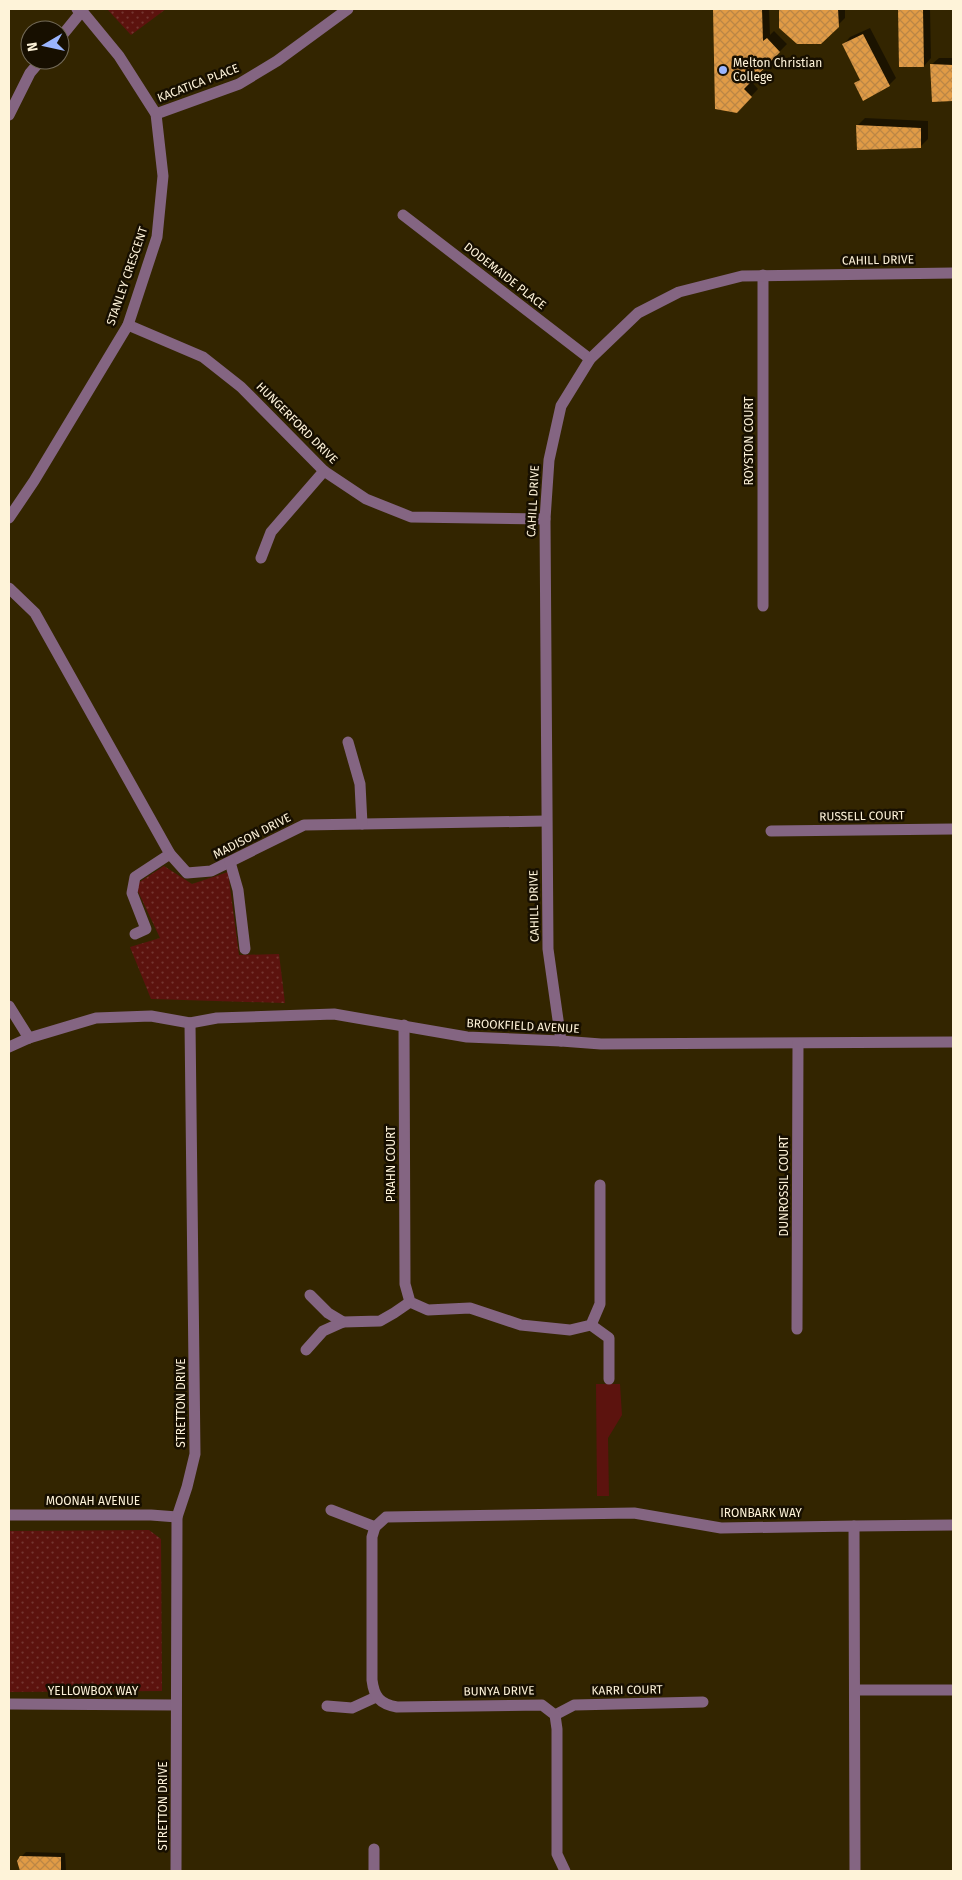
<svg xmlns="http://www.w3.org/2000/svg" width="962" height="1880" font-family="'Fira Sans',sans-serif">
	<defs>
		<pattern id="park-dots" width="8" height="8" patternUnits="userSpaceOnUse" patternTransform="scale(1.25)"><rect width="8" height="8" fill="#5c130e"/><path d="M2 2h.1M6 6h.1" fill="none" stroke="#743630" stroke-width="1.8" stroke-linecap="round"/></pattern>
		<pattern id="building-cross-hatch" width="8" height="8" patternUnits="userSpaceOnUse" patternTransform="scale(1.25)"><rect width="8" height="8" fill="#e09b46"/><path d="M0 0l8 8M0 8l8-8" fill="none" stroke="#bb8645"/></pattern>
	</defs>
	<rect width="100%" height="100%" fill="#332500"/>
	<polygon fill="#5c130e" points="596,1384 620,1384 622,1415 608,1438 609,1496 597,1496"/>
	<g fill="url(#park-dots)">
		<polygon points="107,9 166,9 131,35"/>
		<polygon points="164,866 192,884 228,872 239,955 279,954 285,1003 151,999 130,947 160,938 135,885"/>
		<polygon points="149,1530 161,1539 162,1691 9,1692 9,1531"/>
	</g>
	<g fill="#0007">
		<polygon points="715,9 769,9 770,35 774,31 787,44 751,81 758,89 744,104 717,108"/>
		<polygon points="780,9 845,9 845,18 821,42 780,27"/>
		<polygon points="899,9 930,9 931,58 924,66 901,66"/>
		<polygon points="870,28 896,78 889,85 855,84 861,78 843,45 850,37"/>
		<polygon points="939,58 953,58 953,100 933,101 931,65"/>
		<polygon points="865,118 928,121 928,139 921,146 857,126"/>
		<polygon points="26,1852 65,1853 66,1871 21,1871 21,1857"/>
	</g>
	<g fill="url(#building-cross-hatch)">
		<polygon points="713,9 762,9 763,41 767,38 780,52 744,89 752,97 737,113 715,109"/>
		<polygon points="779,9 838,9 839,27 821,44 797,44 779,28"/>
		<polygon points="898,9 923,9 924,67 899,67"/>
		<polygon points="863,34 890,86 863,101 854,83 860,80 842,44"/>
		<polygon points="930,64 953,65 953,101 932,102"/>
		<polygon points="856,125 921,128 921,148 857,150"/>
		<polygon points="20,1856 61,1857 61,1871 20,1871 17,1861"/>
	</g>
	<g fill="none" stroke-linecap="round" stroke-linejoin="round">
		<g stroke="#846582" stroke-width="11">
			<polyline points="60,38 82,11"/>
			<polyline points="156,114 239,84 277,61 348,9"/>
			<polyline points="9,115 30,73 41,60"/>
			<polyline points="403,215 590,359"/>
			<polyline points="763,275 763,606"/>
			<polyline points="128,325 203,357 241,387 324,471 366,499 411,517 545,519"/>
			<polyline points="9,518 34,481 128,325 157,237 163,176 156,114 119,56 82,11 77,9"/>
			<polyline points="261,558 271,532 324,471"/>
			<polyline points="9,588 35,613 170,854 187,873 211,871 304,825 546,821"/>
			<polyline points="348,742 360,784 362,824"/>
			<polyline points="771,831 953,829"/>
			<polyline points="230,862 238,890 245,949"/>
			<polyline points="135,934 146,929 132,893 135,877 170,854"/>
			<polyline points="9,1006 29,1038"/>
			<polyline points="404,1025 405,1284 410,1302 428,1310 470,1308 521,1325 570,1330 591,1325 600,1304 600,1185"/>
			<polyline points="561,1041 548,949 545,519 549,460 561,406 590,359 638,313 679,292 742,276 953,273"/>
			<polyline points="9,1047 29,1038 96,1018 151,1016 190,1023 217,1018 334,1014 467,1037 561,1041 601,1044 953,1042"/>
			<polyline points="310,1295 328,1313 343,1322 380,1321 394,1313 410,1302"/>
			<polyline points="591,1325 609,1338 609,1379"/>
			<polyline points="797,1329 798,1044"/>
			<polyline points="306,1350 323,1331 343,1322"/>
			<polyline points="331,1510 375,1527"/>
			<polyline points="9,1515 151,1515 177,1517"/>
			<polyline points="854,1526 953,1525"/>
			<polyline points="855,1690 953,1690"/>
			<polyline points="9,1704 176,1705"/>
			<polyline points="327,1706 352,1708 376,1697"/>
			<polyline points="555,1715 574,1705 703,1702"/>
			<polyline points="374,1849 374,1871"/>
			<polyline points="176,1871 177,1517 187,1487 195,1454 190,1023"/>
			<path d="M565 1871 557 1854V1729L555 1715 542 1705 397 1707C380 1704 374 1697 372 1680V1537L375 1527 386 1517 634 1513 721 1528 854 1526 855 1871"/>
		</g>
	</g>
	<circle fill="#9bb5fd" stroke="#170f00" stroke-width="2" cx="723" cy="70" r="5"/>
	<g text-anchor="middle" stroke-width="5" stroke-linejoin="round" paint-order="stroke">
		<g font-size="12" fill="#fef3d9" stroke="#170f00" text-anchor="start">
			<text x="733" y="67">Melton Christian<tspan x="733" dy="14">College</tspan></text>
		</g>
		<g font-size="12" fill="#fef3d9" stroke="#170f00">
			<text transform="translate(198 83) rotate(-21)" y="4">KACATICA PLACE</text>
			<text transform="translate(878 260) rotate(-1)" y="4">CAHILL DRIVE</text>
			<text transform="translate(127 276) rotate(-71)" y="4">STANLEY CRESCENT</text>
			<text transform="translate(505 276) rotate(38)" y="4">DODEMAIDE PLACE</text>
			<text transform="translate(297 423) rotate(45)" y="4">HUNGERFORD DRIVE</text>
			<text transform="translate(749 441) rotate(-90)" y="4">ROYSTON COURT</text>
			<text transform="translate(533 501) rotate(-87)" y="4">CAHILL DRIVE</text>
			<text transform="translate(862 816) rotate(-1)" y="4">RUSSELL COURT</text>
			<text transform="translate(252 836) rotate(-27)" y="4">MADISON DRIVE</text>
			<text transform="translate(534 906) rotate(-91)" y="4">CAHILL DRIVE</text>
			<text transform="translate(523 1026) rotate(3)" y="4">BROOKFIELD AVENUE</text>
			<text transform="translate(391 1164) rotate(-90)" y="4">PRAHN COURT</text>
			<text transform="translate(784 1186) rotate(-90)" y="4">DUNROSSIL COURT</text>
			<text transform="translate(181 1403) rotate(-90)" y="4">STRETTON DRIVE</text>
			<text x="93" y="1505">MOONAH AVENUE</text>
			<text x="761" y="1517">IRONBARK WAY</text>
			<text transform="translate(627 1690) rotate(-1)" y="4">KARRI COURT</text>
			<text x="93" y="1695">YELLOWBOX WAY</text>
			<text transform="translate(499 1691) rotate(-1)" y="4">BUNYA DRIVE</text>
			<text transform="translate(163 1806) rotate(-90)" y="4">STRETTON DRIVE</text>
		</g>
	</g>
	<rect width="962" height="1880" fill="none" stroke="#fef3d9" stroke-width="20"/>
	<g transform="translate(45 45) rotate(261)"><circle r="24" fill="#170f00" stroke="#736a57"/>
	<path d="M0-4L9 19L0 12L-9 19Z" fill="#9bb5fd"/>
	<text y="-8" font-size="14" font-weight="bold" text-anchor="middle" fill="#fef3d9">N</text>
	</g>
</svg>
